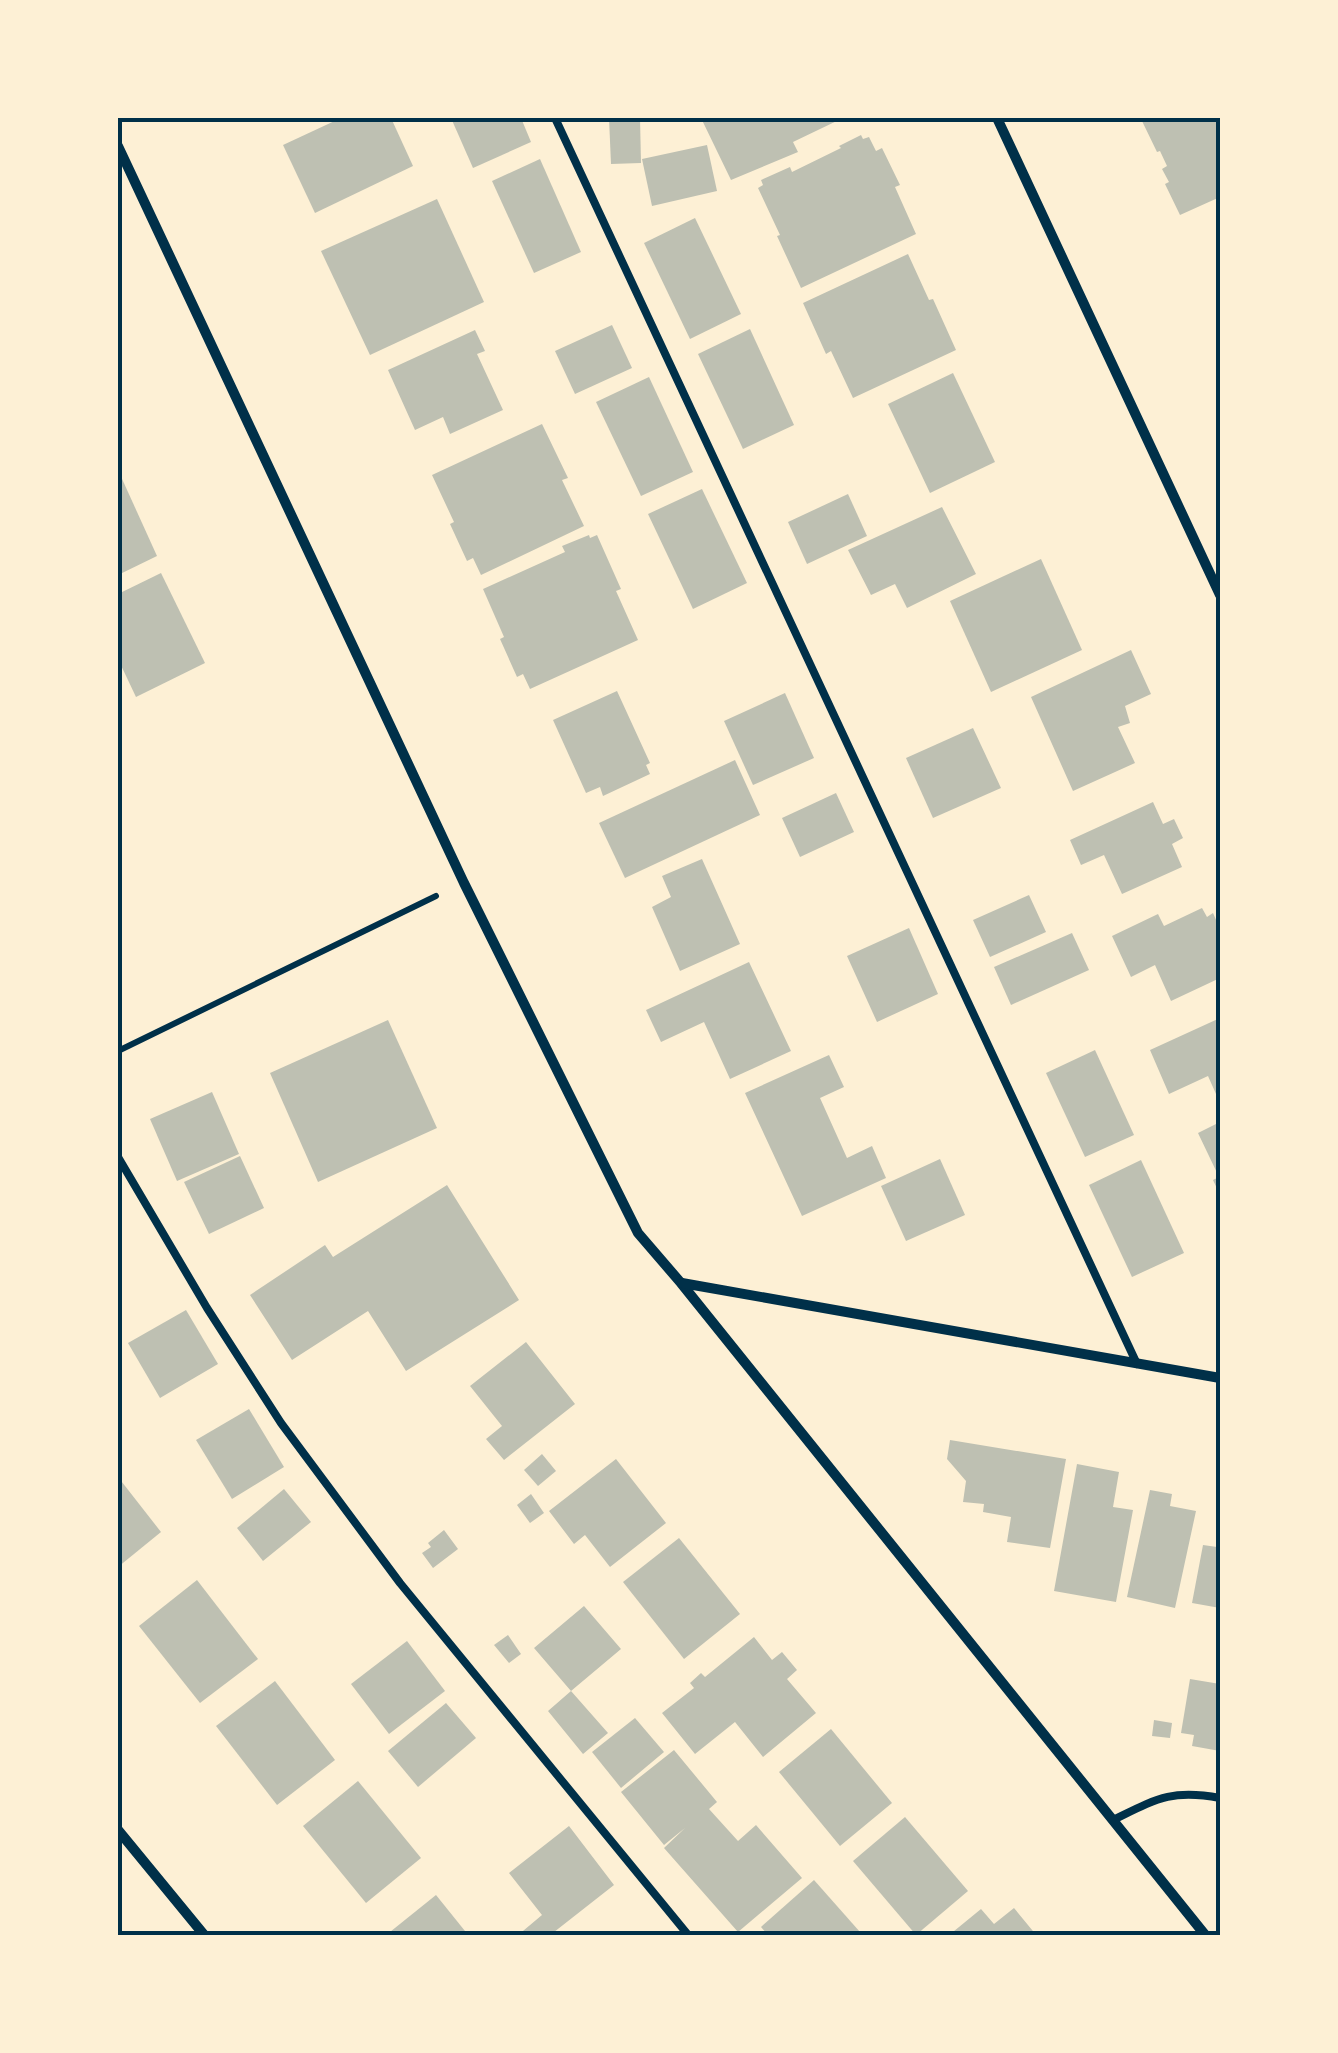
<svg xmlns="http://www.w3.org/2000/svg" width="1338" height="2053" font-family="Overpass,sans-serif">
	<rect width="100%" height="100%" fill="#fdf0d5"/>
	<g fill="#bec0b2">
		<polygon points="341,118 391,118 413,166 315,213 283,145"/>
		<polygon points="451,118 521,118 531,142 473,168"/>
		<polygon points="609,118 640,118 641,163 611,164"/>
		<polygon points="701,118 843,118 793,142 798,152 731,180"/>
		<polygon points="1150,118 1220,118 1220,197 1180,215 1165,184 1169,182 1162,169 1167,166 1160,151 1157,152 1142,121"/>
		<polygon points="861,135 863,139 869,137 876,151 882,148 900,185 895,187 916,234 801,288 777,236 780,235 758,188 763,185 761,180 790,167 792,172 841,148 839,146"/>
		<polygon points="707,145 717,191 652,206 642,159"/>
		<polygon points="540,159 581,252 534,273 492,181"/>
		<polygon points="437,199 484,302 370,355 321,251"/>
		<polygon points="695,218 741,314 690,339 644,243"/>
		<polygon points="908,254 929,300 933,299 956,350 853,398 831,351 826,354 803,303"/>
		<polygon points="612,325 632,368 575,394 555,351"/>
		<polygon points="750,329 794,425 743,449 698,354"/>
		<polygon points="475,330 485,351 477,354 503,410 450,434 443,417 415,430 388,370"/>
		<polygon points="953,373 995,462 930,493 888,404"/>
		<polygon points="649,377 693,472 641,496 596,402"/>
		<polygon points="542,424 568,478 562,480 584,526 481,575 473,558 467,561 450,524 454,522 432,475"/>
		<polygon points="118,470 157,556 118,575"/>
		<polygon points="702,489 747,583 693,609 648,514"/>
		<polygon points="848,494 867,536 807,564 788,522"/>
		<polygon points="942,507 976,574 907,608 895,584 871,595 848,550"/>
		<polygon points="589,535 590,538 597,535 621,589 616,591 638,640 530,689 523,674 517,677 500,639 504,637 483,589 565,552 562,546"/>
		<polygon points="1041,559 1082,650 991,692 950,601"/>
		<polygon points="161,573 205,663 136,697 118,659 118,594"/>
		<polygon points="1131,650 1151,694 1125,706 1130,723 1118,727 1135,763 1073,791 1031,697"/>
		<polygon points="617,691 650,763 646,765 650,774 603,796 600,787 586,793 553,720"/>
		<polygon points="785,693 814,758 753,785 724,721"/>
		<polygon points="973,728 1001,788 933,818 906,758"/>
		<polygon points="735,760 760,815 625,878 599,823"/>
		<polygon points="836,793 854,832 800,857 782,818"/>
		<polygon points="1153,802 1163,824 1174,819 1183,838 1172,844 1182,867 1122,894 1104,855 1081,865 1070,840"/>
		<polygon points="702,859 740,944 680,971 652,907 671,897 662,876"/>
		<polygon points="1029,895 1046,932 990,957 973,920"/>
		<polygon points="1202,908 1207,917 1213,913 1220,929 1220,978 1171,1001 1155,965 1131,977 1112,936 1158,914 1164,926"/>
		<polygon points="909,928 938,994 877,1022 847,956"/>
		<polygon points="1072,933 1089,970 1011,1005 994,967"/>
		<polygon points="749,962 791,1051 730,1079 704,1022 661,1042 646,1010"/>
		<polygon points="1220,1018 1220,1103 1208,1076 1169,1094 1150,1050"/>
		<polygon points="388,1020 437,1128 318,1182 270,1073"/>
		<polygon points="1095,1050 1134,1135 1085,1157 1046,1073"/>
		<polygon points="829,1055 844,1087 820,1098 847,1158 872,1146 886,1178 802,1216 745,1093"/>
		<polygon points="212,1092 239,1154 177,1181 150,1119"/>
		<polygon points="1220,1122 1220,1195 1213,1180 1219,1177 1198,1133"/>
		<polygon points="240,1156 264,1208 209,1234 184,1182"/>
		<polygon points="940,1159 965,1215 906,1241 881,1186"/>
		<polygon points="1141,1160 1184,1253 1132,1277 1089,1185"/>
		<polygon points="447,1185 519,1300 406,1371 368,1311 292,1360 250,1295 325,1245 333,1257"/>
		<polygon points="186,1310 218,1364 160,1398 128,1343"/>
		<polygon points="526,1342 575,1404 504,1460 486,1439 502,1426 470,1386"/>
		<polygon points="249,1409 284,1467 232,1499 196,1440"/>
		<polygon points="950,1440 1066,1459 1050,1548 1007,1542 1011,1517 983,1512 984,1504 963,1502 966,1481 947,1459"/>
		<polygon points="542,1454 556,1471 538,1486 524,1470"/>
		<polygon points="616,1459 666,1523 610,1567 585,1535 574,1544 549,1511"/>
		<polygon points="1077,1464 1119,1472 1113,1507 1133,1510 1116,1602 1054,1591"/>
		<polygon points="118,1477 161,1532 118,1567"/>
		<polygon points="284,1489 311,1522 263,1561 237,1528"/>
		<polygon points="1150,1490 1172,1494 1170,1506 1196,1511 1175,1608 1127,1597"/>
		<polygon points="531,1494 544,1513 530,1523 517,1505"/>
		<polygon points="444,1530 458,1549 433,1568 422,1553 431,1547 428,1543"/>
		<polygon points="679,1538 740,1614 684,1659 623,1582"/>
		<polygon points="1219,1539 1220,1539 1220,1608 1192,1603 1203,1545 1217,1547"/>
		<polygon points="197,1580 258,1659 200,1703 139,1626"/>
		<polygon points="584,1606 621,1649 571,1691 608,1733 583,1754 548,1711 571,1691 534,1648"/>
		<polygon points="508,1635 521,1654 509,1663 494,1645"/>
		<polygon points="754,1637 772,1660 782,1652 797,1670 787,1679 816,1713 763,1757 735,1722 695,1754 662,1713 694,1688 690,1683 701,1673 705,1677"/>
		<polygon points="407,1641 445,1691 389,1734 351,1684"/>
		<polygon points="1190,1679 1220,1684 1220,1751 1192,1746 1194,1735 1181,1733"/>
		<polygon points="275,1681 335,1760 277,1805 216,1726"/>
		<polygon points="446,1703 476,1738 418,1787 388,1751"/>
		<polygon points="635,1718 664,1752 621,1788 592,1752"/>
		<polygon points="1154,1720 1172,1723 1170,1738 1152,1736"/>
		<polygon points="831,1729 892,1803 840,1846 779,1772"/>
		<polygon points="674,1750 717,1802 709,1809 738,1841 756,1825 802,1878 738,1932 664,1848 685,1828 664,1845 621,1792"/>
		<polygon points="358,1781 421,1858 366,1903 303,1826"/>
		<polygon points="905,1817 968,1891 916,1935 853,1861"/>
		<polygon points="569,1826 614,1885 549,1936 517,1936 542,1915 509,1873"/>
		<polygon points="814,1880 860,1932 855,1936 769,1936 761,1927"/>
		<polygon points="436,1895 469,1936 385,1936"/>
		<polygon points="1014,1908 1037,1936 948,1936 981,1909 994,1924"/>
	</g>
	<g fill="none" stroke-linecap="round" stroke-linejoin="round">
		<polyline stroke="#003049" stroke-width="6" points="118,1051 436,896"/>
		<g stroke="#003049" stroke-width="8">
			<polyline points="555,118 1137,1364"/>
			<polyline points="118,1157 207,1308 281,1423 400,1583 689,1936"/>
			<path d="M1113 1820C1156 1799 1171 1789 1220 1798"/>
		</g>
		<g stroke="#003049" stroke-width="10">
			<polyline points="997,118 1220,595"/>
			<polyline points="118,146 464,883 638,1233 681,1283 1206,1936"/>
			<polyline points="682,1283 1220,1378"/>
			<polyline points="118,1830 205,1936"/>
		</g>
	</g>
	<rect width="1338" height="2053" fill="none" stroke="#fdf0d5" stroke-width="240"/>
	<rect x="120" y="120" width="1098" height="1813" fill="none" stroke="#003049" stroke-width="4"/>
</svg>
